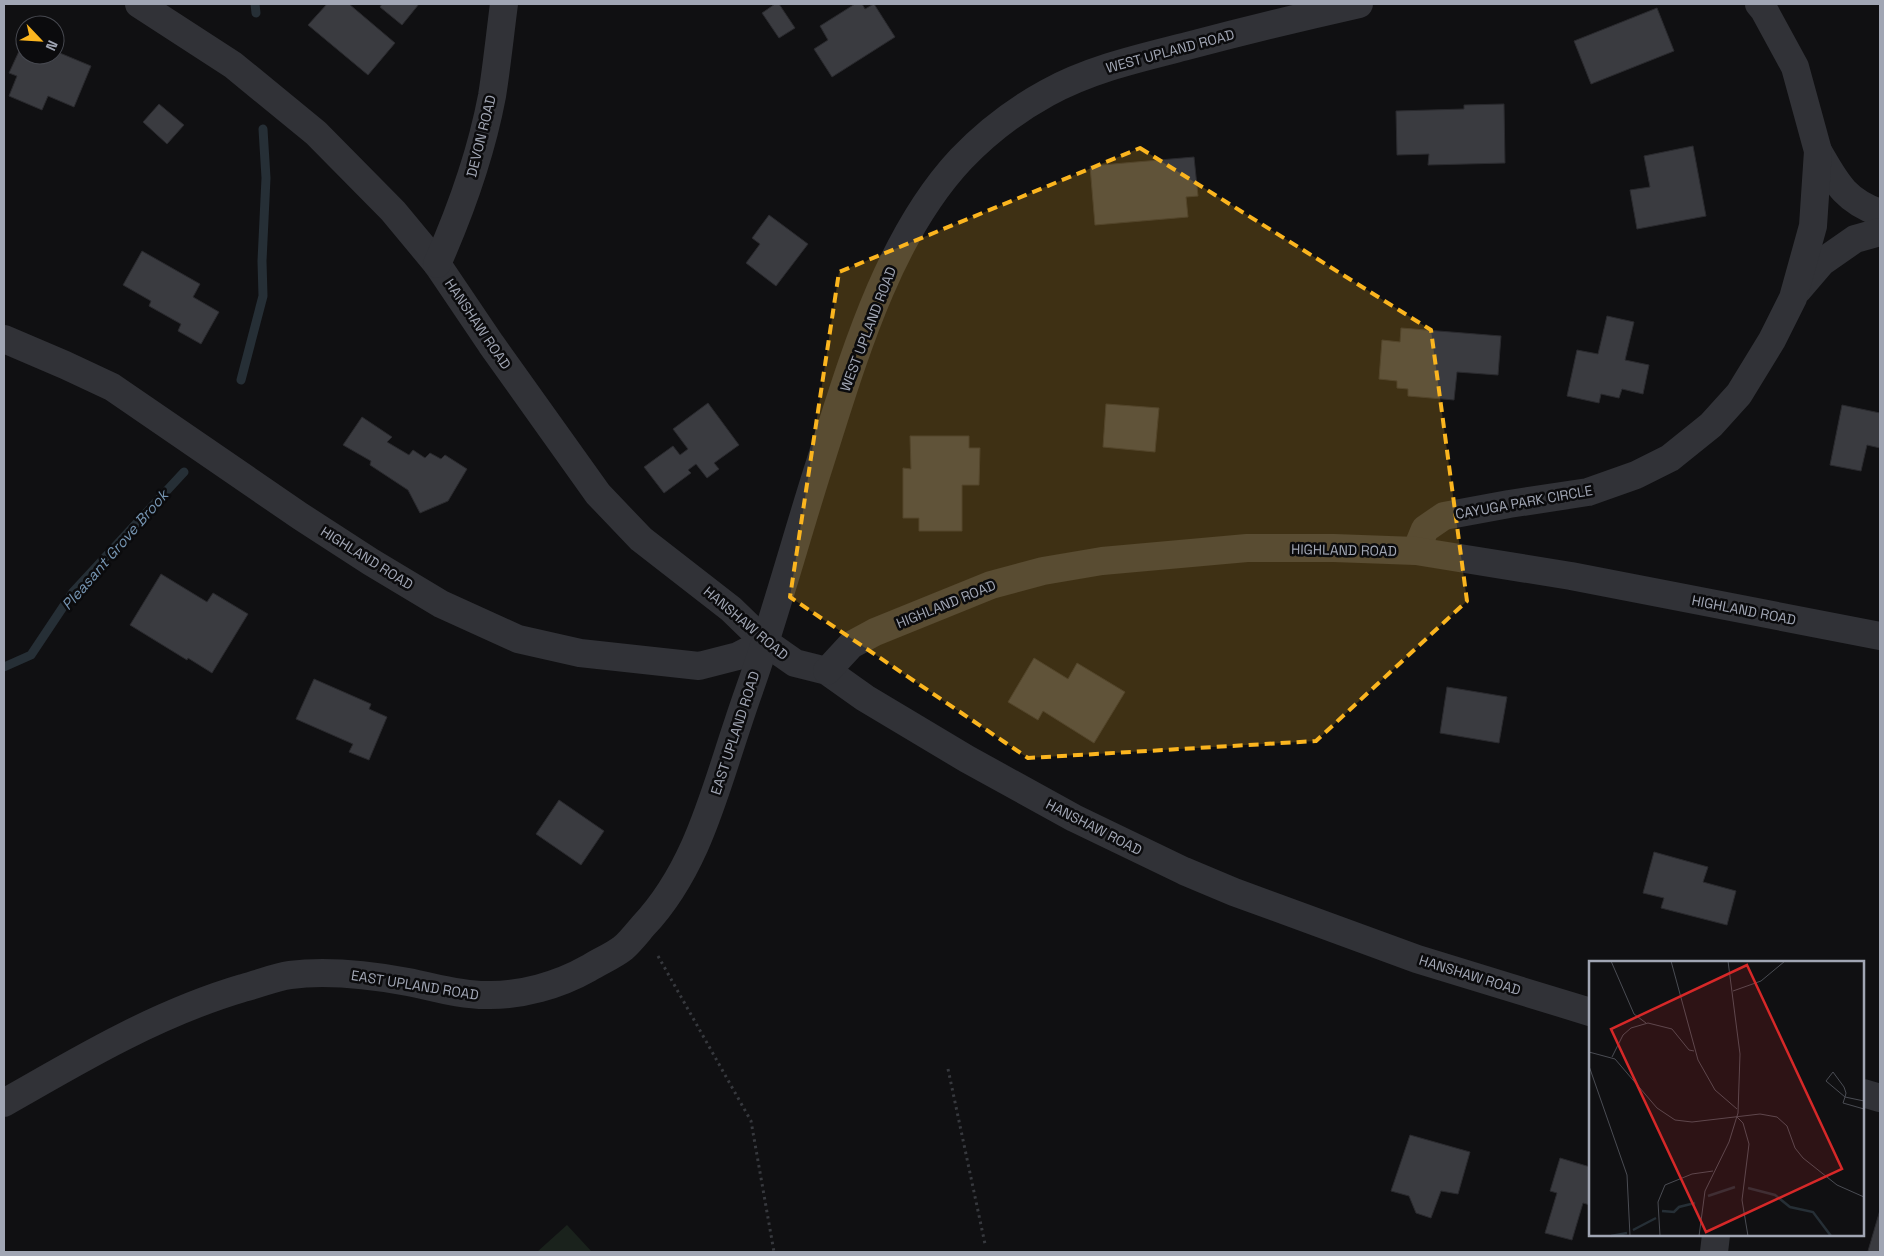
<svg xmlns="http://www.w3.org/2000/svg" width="1884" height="1256" font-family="'Space Grotesk',sans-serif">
	<rect width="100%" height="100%" fill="#101012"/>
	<polygon fill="#1a221c" points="567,1225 592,1252 537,1252"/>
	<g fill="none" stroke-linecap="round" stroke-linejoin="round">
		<g stroke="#262f36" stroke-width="9">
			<polyline points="255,4 256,13"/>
			<polyline points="241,380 263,296 262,261 266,178 263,129"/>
			<polyline points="4,667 31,655 73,592 184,472"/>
		</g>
	</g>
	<g fill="#3a3b40" stroke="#2a2a2e">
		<polygon points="327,4 349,4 395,43 368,75 308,25"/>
		<polygon points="382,4 419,4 402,25 380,7"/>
		<polygon points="775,4 779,4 795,28 779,38 762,13"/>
		<polygon points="855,4 862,4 865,9 874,4 895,37 832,77 814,49 828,40 820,26"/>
		<polygon points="1657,8 1674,51 1591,84 1574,41"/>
		<polygon points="20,49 25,51 25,55 34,55 40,57 41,55 55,55 55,51 91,66 74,107 48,96 42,110 9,96 17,76 9,73"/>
		<polygon points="159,104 184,125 167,144 143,122"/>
		<polygon points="1504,104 1505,163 1428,165 1429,154 1397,155 1396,111 1464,109 1464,105"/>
		<polygon points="1693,146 1706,216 1637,229 1630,190 1650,187 1644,156"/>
		<polygon points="1194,157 1198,196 1186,197 1188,217 1095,225 1090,166"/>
		<polygon points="769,215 808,244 776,286 746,263 760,244 752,238"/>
		<polygon points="142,251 200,284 193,297 219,312 201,344 178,331 181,324 149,306 151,301 123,285"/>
		<polygon points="1607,316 1634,322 1625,360 1649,365 1643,394 1622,389 1619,398 1601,394 1599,403 1567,396 1577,350 1598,354"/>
		<polygon points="1401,328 1501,336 1498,375 1457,372 1454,400 1408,396 1408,389 1397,388 1397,381 1379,379 1382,340 1400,342"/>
		<polygon points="708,403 739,445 714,463 719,469 707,478 696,464 688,470 691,473 664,493 644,467 673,446 680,455 688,449 673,429"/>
		<polygon points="1106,404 1159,408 1155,452 1103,447"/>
		<polygon points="1842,405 1880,413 1880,448 1867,445 1861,471 1830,465"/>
		<polygon points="362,417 392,437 387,442 409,455 413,450 425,458 430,453 441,459 445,455 467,469 448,501 420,513 408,490 370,465 371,461 343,445"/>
		<polygon points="910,436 969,436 969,448 980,448 979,485 962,485 962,531 919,531 919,518 903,518 903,468 911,469"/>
		<polygon points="161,574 207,602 213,593 248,614 212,673 188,658 187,660 130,625"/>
		<polygon points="1034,658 1068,679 1077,663 1125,692 1094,743 1043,711 1038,720 1008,702"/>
		<polygon points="314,679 371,704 369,709 387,717 369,760 349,752 353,744 296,719"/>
		<polygon points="1447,687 1507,697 1499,743 1440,733"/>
		<polygon points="559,800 604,831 581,865 536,834"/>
		<polygon points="1654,852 1708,867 1703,882 1736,891 1727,925 1661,908 1664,898 1643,893"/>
		<polygon points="1410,1135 1470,1152 1458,1194 1441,1191 1431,1218 1416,1213 1409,1196 1391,1191"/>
		<polygon points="1560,1158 1590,1167 1590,1205 1583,1203 1572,1240 1545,1233 1557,1193 1550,1191"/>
		<polygon points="1880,1210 1880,1252 1873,1252 1868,1251"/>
	</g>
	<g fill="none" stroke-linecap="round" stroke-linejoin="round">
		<g stroke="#37393e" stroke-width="3" stroke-dasharray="2.5 4" stroke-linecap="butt">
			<polyline points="658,956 751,1121 774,1252"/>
			<polyline points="948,1069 985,1244"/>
		</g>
		<g stroke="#313237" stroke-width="28">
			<polyline points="139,4 233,65 316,133 393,211 437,264 491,344 598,494 641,539 731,609 765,642 795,663 827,671 865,698 967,759 1074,818 1184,871 1234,892 1417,959 1590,1012"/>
			<path d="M1818 151C1836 182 1844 200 1880 213"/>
			<path d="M437 264C461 210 481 154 492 96 497 65 500 34 504 4"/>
			<polyline points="1798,290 1822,262 1855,239 1880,232"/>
			<polyline points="4,339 65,365 112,387 300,516 371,562 441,604 518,639 580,653 699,666 738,656 765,642"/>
			<polyline points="1416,551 1425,529 1444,516 1509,504 1588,492 1636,475 1670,458 1711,425 1739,394 1772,340 1793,298 1813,226 1818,151 1795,67 1764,10 1759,4"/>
			<polyline points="827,671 851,645 875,632 991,585 1043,571 1102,561 1247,548 1334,548 1416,551 1571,576 1880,636"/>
			<polyline points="1863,1093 1880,1098"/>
			<path d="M4 1103C80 1059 158 1013 243 988 259 984 275 977 290 975 329 970 370 975 408 982 434 987 459 995 486 995 521 996 559 985 589 968 600 961 613 956 623 948 630 942 637 933 643 926 696 870 714 794 738 723 747 695 758 667 766 639 784 583 800 526 818 469 851 366 886 239 961 159 986 133 1016 110 1047 93 1090 69 1140 58 1187 46 1244 31 1301 17 1359 4"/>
			<polyline points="1714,1252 1716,1235"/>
		</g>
	</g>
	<path fill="#fbb51f" fill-opacity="0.2" stroke="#fbb51f" stroke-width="4" stroke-dasharray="10 6" stroke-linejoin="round" d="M1140 148 1431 330 1467 601 1316 741 1028 758 790 597 839 272Z"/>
	<g text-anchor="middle" stroke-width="5" stroke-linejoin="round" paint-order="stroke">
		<g font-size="14" fill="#a1a6b4" stroke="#0b0b0d">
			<text transform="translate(1170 51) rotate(-15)" y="5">WEST UPLAND ROAD</text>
			<text transform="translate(481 136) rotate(-76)" y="5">DEVON ROAD</text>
			<text transform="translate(478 324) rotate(56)" y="5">HANSHAW ROAD</text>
			<text transform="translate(868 329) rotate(-69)" y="5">WEST UPLAND ROAD</text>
			<text transform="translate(1524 502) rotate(-10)" y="5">CAYUGA PARK CIRCLE</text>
			<text transform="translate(1344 550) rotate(1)" y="5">HIGHLAND ROAD</text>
			<text transform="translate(367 558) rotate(32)" y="5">HIGHLAND ROAD</text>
			<text transform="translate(946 604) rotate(-22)" y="5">HIGHLAND ROAD</text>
			<text transform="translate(1744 610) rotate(11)" y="5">HIGHLAND ROAD</text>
			<text transform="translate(746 623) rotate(40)" y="5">HANSHAW ROAD</text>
			<text transform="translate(735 733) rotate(-72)" y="5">EAST UPLAND ROAD</text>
			<text transform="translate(1094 827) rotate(27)" y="5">HANSHAW ROAD</text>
			<text transform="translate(1470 975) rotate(17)" y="5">HANSHAW ROAD</text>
			<text transform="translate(415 985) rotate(9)" y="5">EAST UPLAND ROAD</text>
		</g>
		<g font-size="15" font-style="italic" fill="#7594b1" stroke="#0b0b0d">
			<text transform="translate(115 550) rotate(-49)" y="5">Pleasant Grove Brook</text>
		</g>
	</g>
	<g transform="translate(1589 961)">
		<rect width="275" height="275" fill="#101012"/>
		<path fill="none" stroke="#262f36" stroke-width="2.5" d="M159 227 186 234 201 246 224 251 242 275M119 235 146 226M73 250 85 251 90 246 106 242M44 269 67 257M22 275 38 272"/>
		<path fill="none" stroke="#4a4c53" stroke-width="1" d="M22 0 45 53 57 62M82 0 109 99 126 129 148 148M144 30 172 20 196 0M0 91 26 98 68 147 86 159 103 161 171 153 188 156 198 165 206 187 214 197 248 224 275 236M23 96 34 74 42 67 59 62 83 68 100 89 105 90M0 105 38 214 41 275M275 140 256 136 237 120 244 111 255 126 257 132 256 136 254 142 275 148M148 156 154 162 160 183 153 239 159 275M71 275 69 241 76 224 103 213 124 210M110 275 116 230 140 181 149 152 151 93 139 0"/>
		<path fill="#d62828" fill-opacity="0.15" stroke="#d62828" stroke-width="2.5" d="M158 4 253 208 117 271 22 68Z"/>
		<rect width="275" height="275" fill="none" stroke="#a1a6b4" stroke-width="2.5"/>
	</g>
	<rect width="1884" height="1256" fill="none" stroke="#a1a6b4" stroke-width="10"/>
	<g transform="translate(40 40) rotate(115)"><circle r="24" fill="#0b0b0d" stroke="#474950"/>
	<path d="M0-4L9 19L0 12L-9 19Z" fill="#fbb51f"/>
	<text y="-8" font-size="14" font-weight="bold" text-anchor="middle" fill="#a1a6b4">N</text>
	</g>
</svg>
